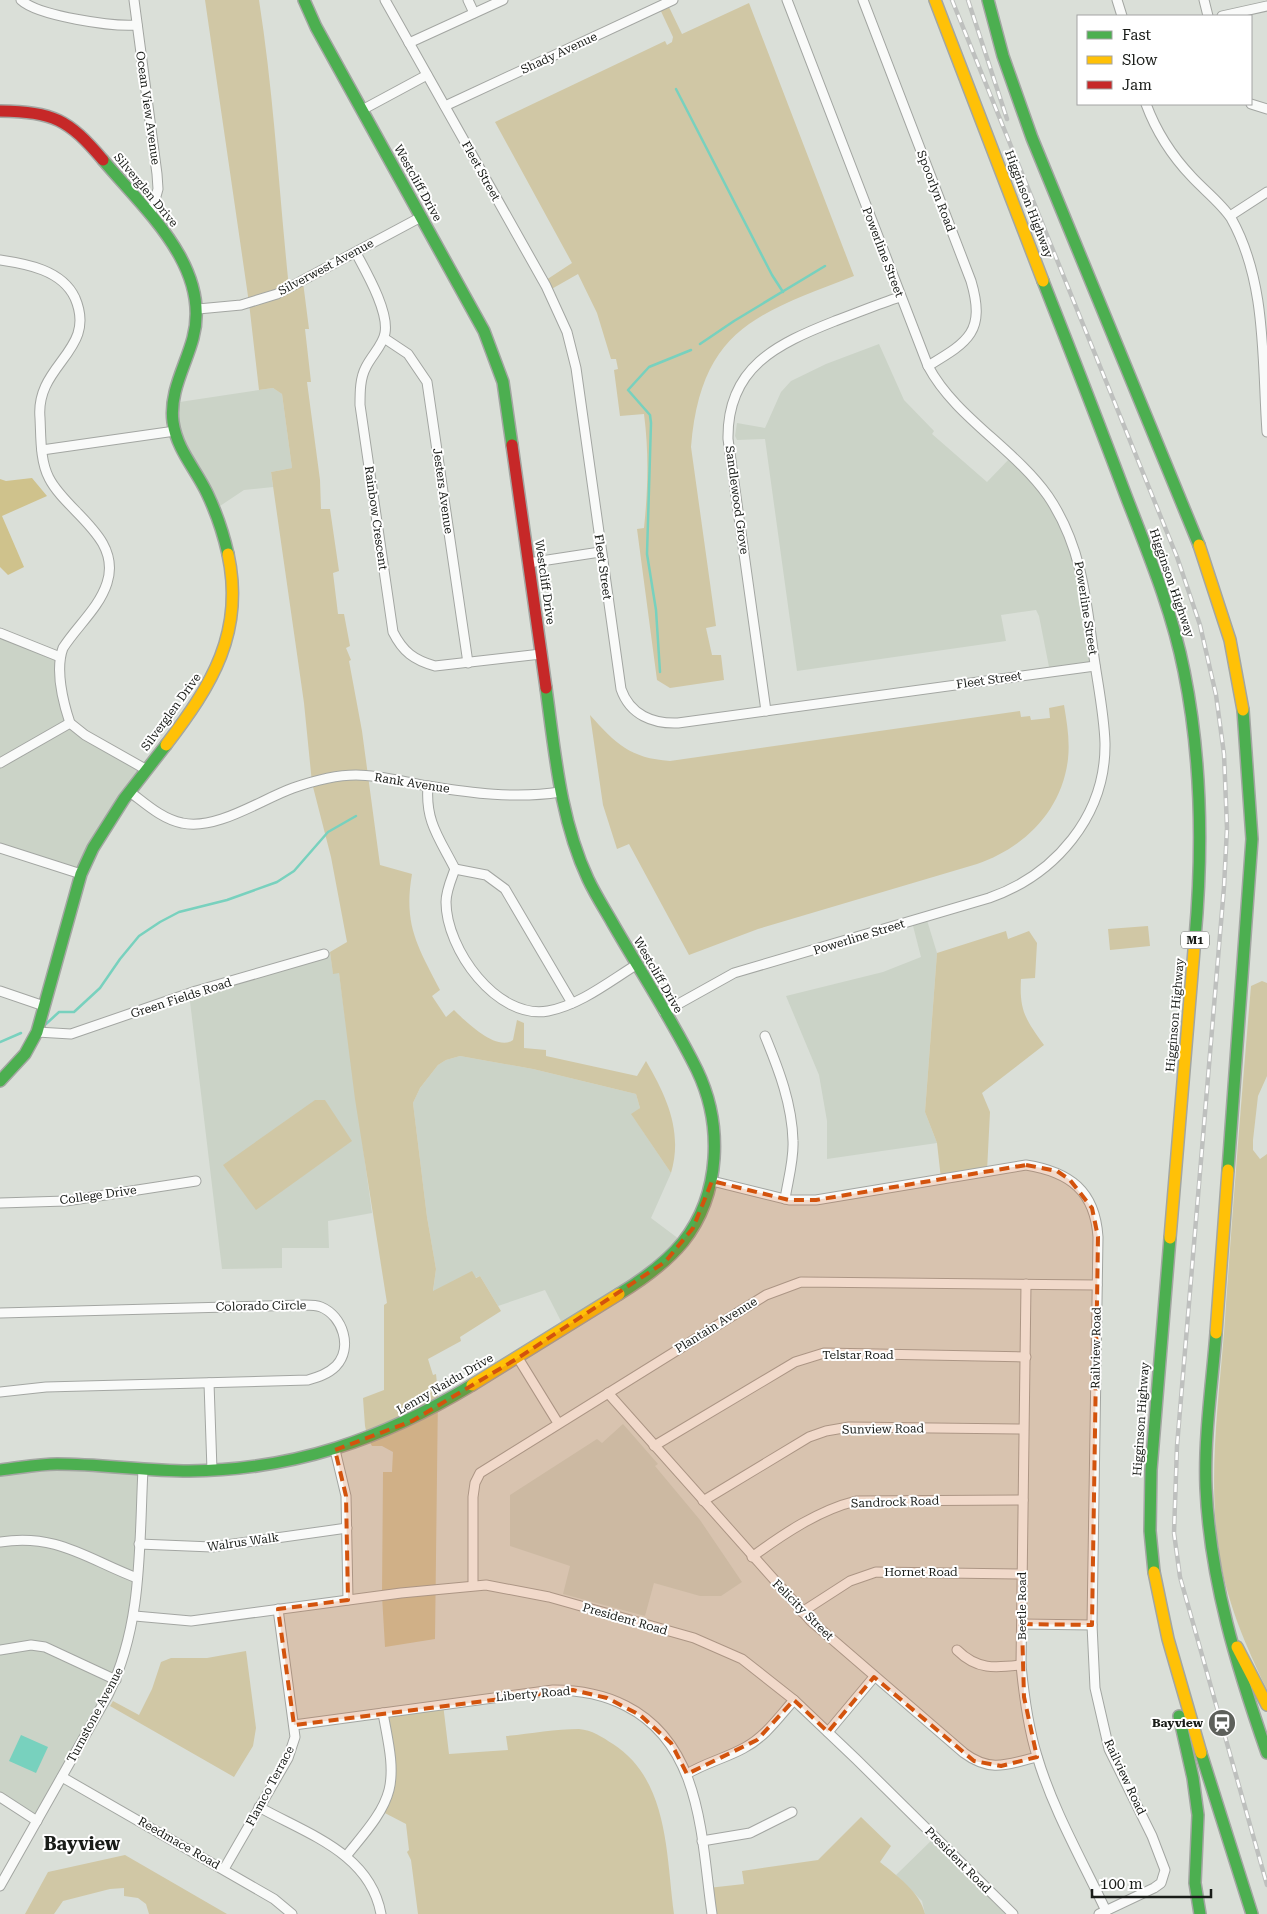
<svg xmlns="http://www.w3.org/2000/svg" width="1267" height="1914" font-family="'Roboto Serif',serif">
	<rect width="100%" height="100%" fill="#dadfd8"/>
	<g fill="#cbd3c7">
		<polygon points="879,344 904,400 934,431 932,434 987,482 1012,456 1031,474 1068,530 1095,666 1050,672 1039,616 1036,610 1001,615 1006,641 797,671 765,439 737,440 735,436 737,423 765,428 781,392 791,381 826,364"/>
		<polygon points="273,388 282,394 292,468 271,472 273,487 244,490 214,510 186,459 173,403"/>
		<polygon points="0,633 60,657 70,723 147,770 81,874 0,848"/>
		<polygon points="926,917 937,953 925,1112 937,1143 827,1159 827,1121 819,1075 786,996 883,972 921,957 912,922"/>
		<polygon points="330,952 333,973 339,973 372,1213 328,1221 329,1248 282,1248 282,1268 222,1269 189,993"/>
		<polygon points="460,1056 533,1069 636,1094 640,1108 632,1115 671,1173 651,1218 683,1242 565,1329 545,1290 498,1306 480,1276 433,1292 436,1269 427,1217 413,1103 420,1088 438,1065 446,1060"/>
		<polygon points="623,1424 658,1464 655,1466 700,1520 742,1582 721,1596 700,1596 654,1583 645,1616 563,1594 570,1566 510,1546 510,1495 597,1439 602,1443"/>
		<polygon points="0,1470 144,1470 140,1544 123,1666 37,1821 0,1797"/>
		<polygon points="935,1837 1013,1914 925,1914 922,1901 896,1875"/>
	</g>
	<g fill="#d0c7a5">
		<path d="M205 0H259C274 96 279 192 289 288L303 282 309 329H305L311 382H307L320 480 321 509H330L339 571 333 573 338 614H344L350 646 346 648 351 660 349 661 362 731 380 865 412 874C403 925 418 947 440 990L432 996 446 1017 454 1010C466 1022 497 1052 513 1040L517 1020 524 1023V1048L546 1050V1056L637 1076 646 1061C667 1097 683 1132 671 1173L631 1114 640 1108 636 1094 533 1069 460 1056 446 1060 438 1065 420 1088 413 1103 427 1217 436 1269 433 1291 472 1271 476 1278 480 1276 501 1311 460 1337 461 1341 428 1359 433 1375 436 1374 438 1393 435 1639 385 1647 382 1596 383 1472H392L393 1452 382 1446H372L368 1439 365 1426 363 1398 384 1390V1305L387 1303 355 1099 339 973 333 974 330 952 347 942 331 857 312 783 304 703 271 472 292 468 282 394 273 388 259 390 249 303Z"/>
		<path d="M667 3 682 34 749 3 854 276C756 314 701 329 691 447L716 626 706 628 712 655H721L724 680 670 688 657 680 637 529 644 528C648 490 649 452 644 414L620 416 614 370 618 369 616 359H611L597 313 578 274 548 291 543 282 572 263 495 122 665 41 667 45 672 42 673 37 659 7Z"/>
		<path d="M1064 705C1067 723 1070 741 1068 759 1062 811 1024 848 977 864L758 929 689 955 629 844 617 849 603 805 590 715C616 744 630 758 670 761L1020 711 1021 717 1030 716 1031 720 1050 718 1049 708Z"/>
		<polygon points="1148,926 1150,946 1110,950 1108,929"/>
		<path d="M1006 931 1008 939 1029 931 1037 943 1035 978 1021 979C1019 1011 1026 1020 1044 1045L982 1093 990 1112 987 1171 941 1179 937 1143 925 1112 937 953Z"/>
		<path d="M1262 981 1267 983V1076L1258 1096 1253 1140V1150L1260 1159 1267 1154V1690C1246 1646 1226 1601 1219 1552 1208 1479 1218 1406 1224 1333 1232 1217 1241 1102 1251 986Z"/>
		<polygon points="315,1100 325,1100 352,1141 256,1210 223,1165"/>
		<polygon points="246,1651 256,1728 253,1746 234,1777 110,1706 113,1701 139,1715 152,1689 161,1662 171,1658 207,1658"/>
		<path d="M443 1704 449 1754 508 1750 506 1736C530 1734 555 1729 579 1729 592 1730 602 1737 613 1744 669 1780 666 1855 674 1914H418L411 1860 407 1852 409 1850 406 1824 381 1811 390 1789 384 1713Z"/>
		<path d="M861 1817 891 1846 880 1862C897 1876 920 1892 925 1914H712L708 1888 744 1884 742 1871 818 1860Z"/>
		<polygon points="125,1855 227,1914 149,1914 146,1904 138,1898 124,1896 124,1888 110,1889 63,1901 54,1914 25,1914 48,1872"/>
	</g>
	<polygon fill="#cfc28c" points="32,478 47,496 2,516 24,567 8,575 0,567 0,479 6,481"/>
	<polygon fill="#78d1be" points="21,1735 48,1747 36,1773 9,1761"/>
	<g fill="none" stroke-linecap="round" stroke-linejoin="round">
		<g stroke="#78d1be" stroke-width="2.5">
			<polyline points="676,89 772,275 783,292"/>
			<polyline points="700,344 734,321 825,266"/>
			<polyline points="660,672 656,610 647,554 651,423 650,415 628,390 649,367 691,350"/>
			<polyline points="46,1024 59,1012 74,1012 100,988 120,959 139,936 160,922 179,912 227,900 277,882 294,871 328,832 356,816"/>
			<polyline points="0,1042 21,1033"/>
		</g>
		<defs>
			<g id="street">
				<path d="M21 0C38 16 113 27 137 25"/>
				<polyline points="134,0 157,174 158,189 151,214"/>
				<path d="M385 0 546 286 567 332 576 368 621 689C630 715 653 724 678 723L1095 666"/>
				<polyline points="468,0 474,13"/>
				<path d="M863 0 971 281C986 332 968 342 928 366"/>
				<polyline points="1117,0 1122,16"/>
				<polyline points="1204,0 1208,16"/>
				<polyline points="1222,16 1267,6"/>
				<polyline points="409,43 503,0"/>
				<path d="M1146 104C1156 131 1172 156 1192 177 1204 190 1221 203 1231 218 1267 282 1262 361 1267 432"/>
				<polyline points="1251,104 1267,109"/>
				<polyline points="445,106 673,0"/>
				<polyline points="362,110 427,75"/>
				<polyline points="1230,216 1267,192"/>
				<path d="M356 253C366 272 389 311 385 333 383 345 372 355 366 367 360 378 360 392 360 405L393 632C403 652 414 660 435 666L541 654"/>
				<path d="M0 260C27 264 62 270 75 298 98 351 35 364 40 418 41 437 40 461 49 478 66 512 122 537 107 583 99 608 77 626 63 648 55 669 63 702 70 723L85 735 147 770"/>
				<polyline points="198,309 241,305 277,294 421,217"/>
				<polyline points="384,338 408,354 427,382 468,663"/>
				<polyline points="42,450 175,431"/>
				<polyline points="528,563 600,552"/>
				<polyline points="0,633 60,657"/>
				<path d="M766 711 728 439C727 367 777 344 835 321 857 313 878 304 900 297"/>
				<polyline points="0,763 70,723"/>
				<path d="M428 786C425 822 440 839 455 869 451 880 446 891 446 902 446 949 497 1020 548 1011 580 1005 610 981 636 965"/>
				<path d="M130 792C146 804 162 819 182 823 216 831 262 799 293 788 313 781 336 775 356 775 381 775 404 782 428 786 471 793 516 799 560 792"/>
				<polyline points="0,848 81,874"/>
				<polyline points="455,869 486,875 505,889 572,1003"/>
				<polyline points="0,991 44,1006"/>
				<path d="M664 1012 734 973 989 898C1055 875 1106 816 1105 743 1104 712 1097 681 1093 650 1086 595 1080 543 1048 496 1014 448 955 417 928 366L787 0"/>
				<polyline points="37,1032 71,1034 196,991 324,954"/>
				<path d="M765 1036C779 1070 792 1104 793 1141 794 1159 788 1180 785 1199"/>
				<path d="M712 1181 789 1200H816L1026 1165C1070 1172 1095 1191 1098 1237L1092 1625 1095 1688 1109 1749 1152 1836 1165 1870 1161 1883 1154 1888 1099 1914"/>
				<polyline points="0,1203 66,1201 196,1181"/>
				<path d="M1026 1284 1021 1665C1024 1696 1028 1727 1037 1756 1053 1810 1082 1860 1106 1911"/>
				<path d="M0 1313 305 1305C310 1305 316 1305 321 1307 343 1316 353 1348 336 1366 328 1374 318 1377 308 1380L46 1387 0 1392"/>
				<polyline points="518,1358 558,1423"/>
				<polyline points="209,1383 212,1470"/>
				<path d="M608 1393 811 1621 964 1753C991 1773 1008 1764 1037 1757"/>
				<polyline points="654,1446 795,1362 824,1353 1026,1357"/>
				<polyline points="335,1450 346,1496 348,1600"/>
				<polyline points="703,1501 809,1437 826,1431 849,1427 1023,1429"/>
				<path d="M0 1542C57 1533 87 1559 137 1578"/>
				<polyline points="139,1544 212,1547 347,1528"/>
				<path d="M752 1557C783 1534 819 1510 856 1501L1023 1500"/>
				<polyline points="473,1585 473,1497 475,1483 480,1473 766,1295 801,1282 1097,1285"/>
				<polyline points="802,1612 850,1581 876,1572 1022,1574"/>
				<polyline points="135,1616 191,1621 401,1593 486,1585 549,1597 694,1638 742,1659 794,1700 856,1759 1013,1914"/>
				<polyline points="1022,1624 1092,1625"/>
				<polyline points="0,1650 31,1645 45,1647 116,1680"/>
				<path d="M957 1650C977 1670 995 1668 1021 1665"/>
				<path d="M294 1725 553 1690C580 1690 603 1694 626 1706 703 1745 701 1840 712 1914"/>
				<polyline points="828,1732 874,1677"/>
				<path d="M687 1774C705 1763 726 1758 744 1748 765 1737 778 1718 794 1700"/>
				<polyline points="62,1777 274,1899 292,1914"/>
				<polyline points="0,1797 37,1821"/>
				<path d="M259 1807C307 1834 370 1853 381 1914"/>
				<polyline points="702,1841 750,1833 792,1812"/>
				<path d="M347 1855C362 1836 383 1814 389 1790 395 1766 387 1737 383 1713"/>
				<polyline points="224,1869 288,1758 295,1737 278,1609"/>
				<path d="M0 1886 108 1695C143 1624 139 1546 143 1469"/>
			</g>
			<g id="fast">
				<polyline points="304,0 316,27 484,331 503,382 512,445"/>
				<polyline points="988,0 1003,56 1032,138 1199,545"/>
				<path d="M103 160C144 209 212 267 193 338 186 365 169 392 173 422 177 450 195 468 207 493 216 512 223 532 228 554"/>
				<path d="M1043 281C1071 352 1099 424 1126 496 1148 553 1172 610 1184 671 1202 760 1203 848 1195 938"/>
				<path d="M546 688C555 753 560 819 588 879 595 894 604 908 612 922 640 971 672 1019 697 1070 723 1124 721 1194 683 1242 665 1264 642 1280 619 1294"/>
				<polyline points="0,1081 25,1054 37,1032 81,874 93,848 124,799 166,745"/>
				<polyline points="1228,1170 1252,839 1243,710"/>
				<path d="M1216 1333C1212 1384 1204 1437 1206 1488 1210 1580 1237 1667 1267 1753"/>
				<path d="M0 1470C19 1468 38 1464 57 1464 101 1464 145 1471 189 1471 294 1470 383 1439 472 1385"/>
				<polyline points="1154,1572 1150,1531 1151,1470 1170,1238"/>
				<polyline points="1179,1716 1193,1778 1198,1815 1195,1883 1200,1914"/>
				<polyline points="1201,1753 1252,1914"/>
			</g>
			<g id="slow">
				<polyline points="935,0 1043,281"/>
				<polyline points="1199,545 1230,640 1243,710"/>
				<path d="M166 745C212 685 245 632 228 554"/>
				<polyline points="1170,1238 1195,938"/>
				<polyline points="1216,1333 1228,1170"/>
				<polyline points="472,1385 619,1294"/>
				<polyline points="1154,1572 1168,1639 1201,1753"/>
				<polyline points="1237,1647 1267,1705"/>
			</g>
			<g id="jam">
				<path d="M0 111C54 112 68 119 103 160"/>
				<polyline points="512,445 546,688"/>
			</g>
		</defs>
		<use href="#street" stroke="#a3a6a2" stroke-width="11"/>
		<use href="#fast" stroke="#a3a6a2" stroke-width="14"/>
		<use href="#slow" stroke="#a3a6a2" stroke-width="14"/>
		<use href="#jam" stroke="#a3a6a2" stroke-width="14"/>
		<use href="#street" stroke="#f9faf9" stroke-width="9"/>
		<use href="#fast" stroke="#4caf50" stroke-width="11"/>
		<use href="#slow" stroke="#ffc107" stroke-width="11"/>
		<use href="#jam" stroke="#c62828" stroke-width="11"/>
		<defs>
			<g id="rail">
				<polyline points="952,0 1177,557 1200,625 1216,695 1224,754 1227,828 1224,887 1177,1446 1174,1533 1180,1577 1267,1885"/>
				<polyline points="968,0 1007,119"/>
			</g>
		</defs>
		<use href="#rail" stroke="#bec0be" stroke-width="4.5"/>
		<use href="#rail" stroke="#fff" stroke-width="2.5" stroke-dasharray="8" stroke-linecap="butt"/>
	</g>
	<path fill="#d3530d" fill-opacity="0.2" stroke="#d3530d" stroke-width="4" stroke-dasharray="10 6" stroke-linejoin="round" d="M1026 1165 1057 1171 1070 1180 1092 1208 1098 1237 1092 1625 1022 1624 1024 1697 1037 1757 1001 1766 974 1761 874 1677 828 1732 794 1700 757 1740 687 1774 671 1743 640 1715 607 1698 573 1690 294 1725 278 1609 348 1600 346 1496 335 1450 412 1421 518 1358 665 1262 693 1228 712 1181 789 1200H816Z"/>
	<defs>
		<symbol id="station-disc" viewBox="-11 -11 22 22"><circle r="9.5" fill="#5d605b" stroke="#fff"/><path d="M-3-6H3Q5-6 5-4V2Q5 4 3 4L4.5 6H3L1.5 4h-3L-3 6H-4.5L-3 4Q-5 4-5 2V-4Q-5-6-3-6ZM-3.5-4v3h7v-3ZM-3.5 1v1.5H-2V1ZM2 1v1.5H3.5V1Z" fill="#fff"/></symbol>
	</defs>
	<g fill-rule="evenodd">
		<use href="#station-disc" x="1206" y="1707" width="32" height="32"/>
	</g>
	<g text-anchor="middle" stroke-width="4" stroke-linejoin="round" paint-order="stroke">
		<rect fill="#fff" stroke="#5e605d" stroke-width="1" x="1181" y="931.5" width="28" height="17" rx="4"/>
		<g font-size="11" font-weight="bold" fill="#191c18">
			<text x="1195" y="944">M1</text>
		</g>
		<g font-size="12" fill="#191c18" stroke="#fff">
			<text transform="translate(559 53) rotate(-25)" y="4">Shady Avenue</text>
			<text transform="translate(148 108) rotate(82)" y="4">Ocean View Avenue</text>
			<text transform="translate(481 171) rotate(61)" y="4">Fleet Street</text>
			<text transform="translate(418 183) rotate(61)" y="4">Westcliff Drive</text>
			<text transform="translate(146 190) rotate(50)" y="4">Silverglen Drive</text>
			<text transform="translate(936 191) rotate(69)" y="4">Spoorlyn Road</text>
			<text transform="translate(1029 204) rotate(69)" y="4">Higginson Highway</text>
			<text transform="translate(883 252) rotate(69)" y="4">Powerline Street</text>
			<text transform="translate(326 267) rotate(-28)" y="4">Silverwest Avenue</text>
			<text transform="translate(443 491) rotate(82)" y="4">Jesters Avenue</text>
			<text transform="translate(737 500) rotate(82)" y="4">Sandlewood Grove</text>
			<text transform="translate(376 518) rotate(82)" y="4">Rainbow Crescent</text>
			<text transform="translate(603 567) rotate(82)" y="4">Fleet Street</text>
			<text transform="translate(545 582) rotate(82)" y="4">Westcliff Drive</text>
			<text transform="translate(1172 583) rotate(71)" y="4">Higginson Highway</text>
			<text transform="translate(1086 608) rotate(81)" y="4">Powerline Street</text>
			<text transform="translate(989 680) rotate(-8)" y="4">Fleet Street</text>
			<text transform="translate(171 712) rotate(-54)" y="4">Silverglen Drive</text>
			<text transform="translate(412 783) rotate(9)" y="4">Rank Avenue</text>
			<text transform="translate(859 937) rotate(-17)" y="4">Powerline Street</text>
			<text transform="translate(658 975) rotate(60)" y="4">Westcliff Drive</text>
			<text transform="translate(181 998) rotate(-18)" y="4">Green Fields Road</text>
			<text transform="translate(1175 1015) rotate(-85)" y="4">Higginson Highway</text>
			<text transform="translate(98 1195) rotate(-8)" y="4">College Drive</text>
			<text transform="translate(261 1306) rotate(-1)" y="4">Colorado Circle</text>
			<text transform="translate(716 1325) rotate(-32)" y="4">Plantain Avenue</text>
			<text transform="translate(1096 1348) rotate(-89)" y="4">Railview Road</text>
			<text x="858" y="1359">Telstar Road</text>
			<text transform="translate(445 1384) rotate(-30)" y="4">Lenny Naidu Drive</text>
			<text transform="translate(1141 1419) rotate(-86)" y="4">Higginson Highway</text>
			<text transform="translate(883 1429) rotate(-1)" y="4">Sunview Road</text>
			<text transform="translate(895 1502) rotate(-2)" y="4">Sandrock Road</text>
			<text transform="translate(243 1542) rotate(-8)" y="4">Walrus Walk</text>
			<text x="921" y="1576">Hornet Road</text>
			<text transform="translate(1022 1606) rotate(-90)" y="4">Beetle Road</text>
			<text transform="translate(803 1610) rotate(45)" y="4">Felicity Street</text>
			<text transform="translate(625 1619) rotate(16)" y="4">President Road</text>
			<text transform="translate(533 1694) rotate(-5)" y="4">Liberty Road</text>
			<text transform="translate(95 1715) rotate(-62)" y="4">Turnstone Avenue</text>
			<text transform="translate(1125 1777) rotate(65)" y="4">Railview Road</text>
			<text transform="translate(270 1786) rotate(-62)" y="4">Flamco Terrace</text>
			<text transform="translate(179 1843) rotate(30)" y="4">Reedmace Road</text>
			<text transform="translate(958 1860) rotate(45)" y="4">President Road</text>
		</g>
		<g font-size="12" font-weight="bold" fill="#191c18" stroke="#fff" text-anchor="end">
			<text x="1203" y="1727">Bayview</text>
		</g>
		<g font-size="18" font-weight="bold" fill="#191c18" stroke="#fff">
			<text x="82" y="1850">Bayview</text>
		</g>
	</g>
	<rect x="1077" y="15" width="175" height="90" fill="#ffffff" stroke="#a3a4a3"/>
	<rect x="1087" y="31" width="25" height="8" fill="#4caf50" stroke="#a3a4a3"/>
	<text x="1122" y="40" font-size="15" fill="#191c18">Fast</text>
	<rect x="1087" y="56" width="25" height="8" fill="#ffc107" stroke="#a3a4a3"/>
	<text x="1122" y="65" font-size="15" fill="#191c18">Slow</text>
	<rect x="1087" y="81" width="25" height="8" fill="#c62828" stroke="#a3a4a3"/>
	<text x="1122" y="90" font-size="15" fill="#191c18">Jam</text>
	<path d="M1092 1889v8h119v-8" fill="none" stroke="#191c18" stroke-width="2.5"/>
	<text x="1100" y="1889" font-size="15" fill="#191c18" stroke="#ffffff" stroke-width="4" paint-order="stroke">100 m</text>
</svg>
